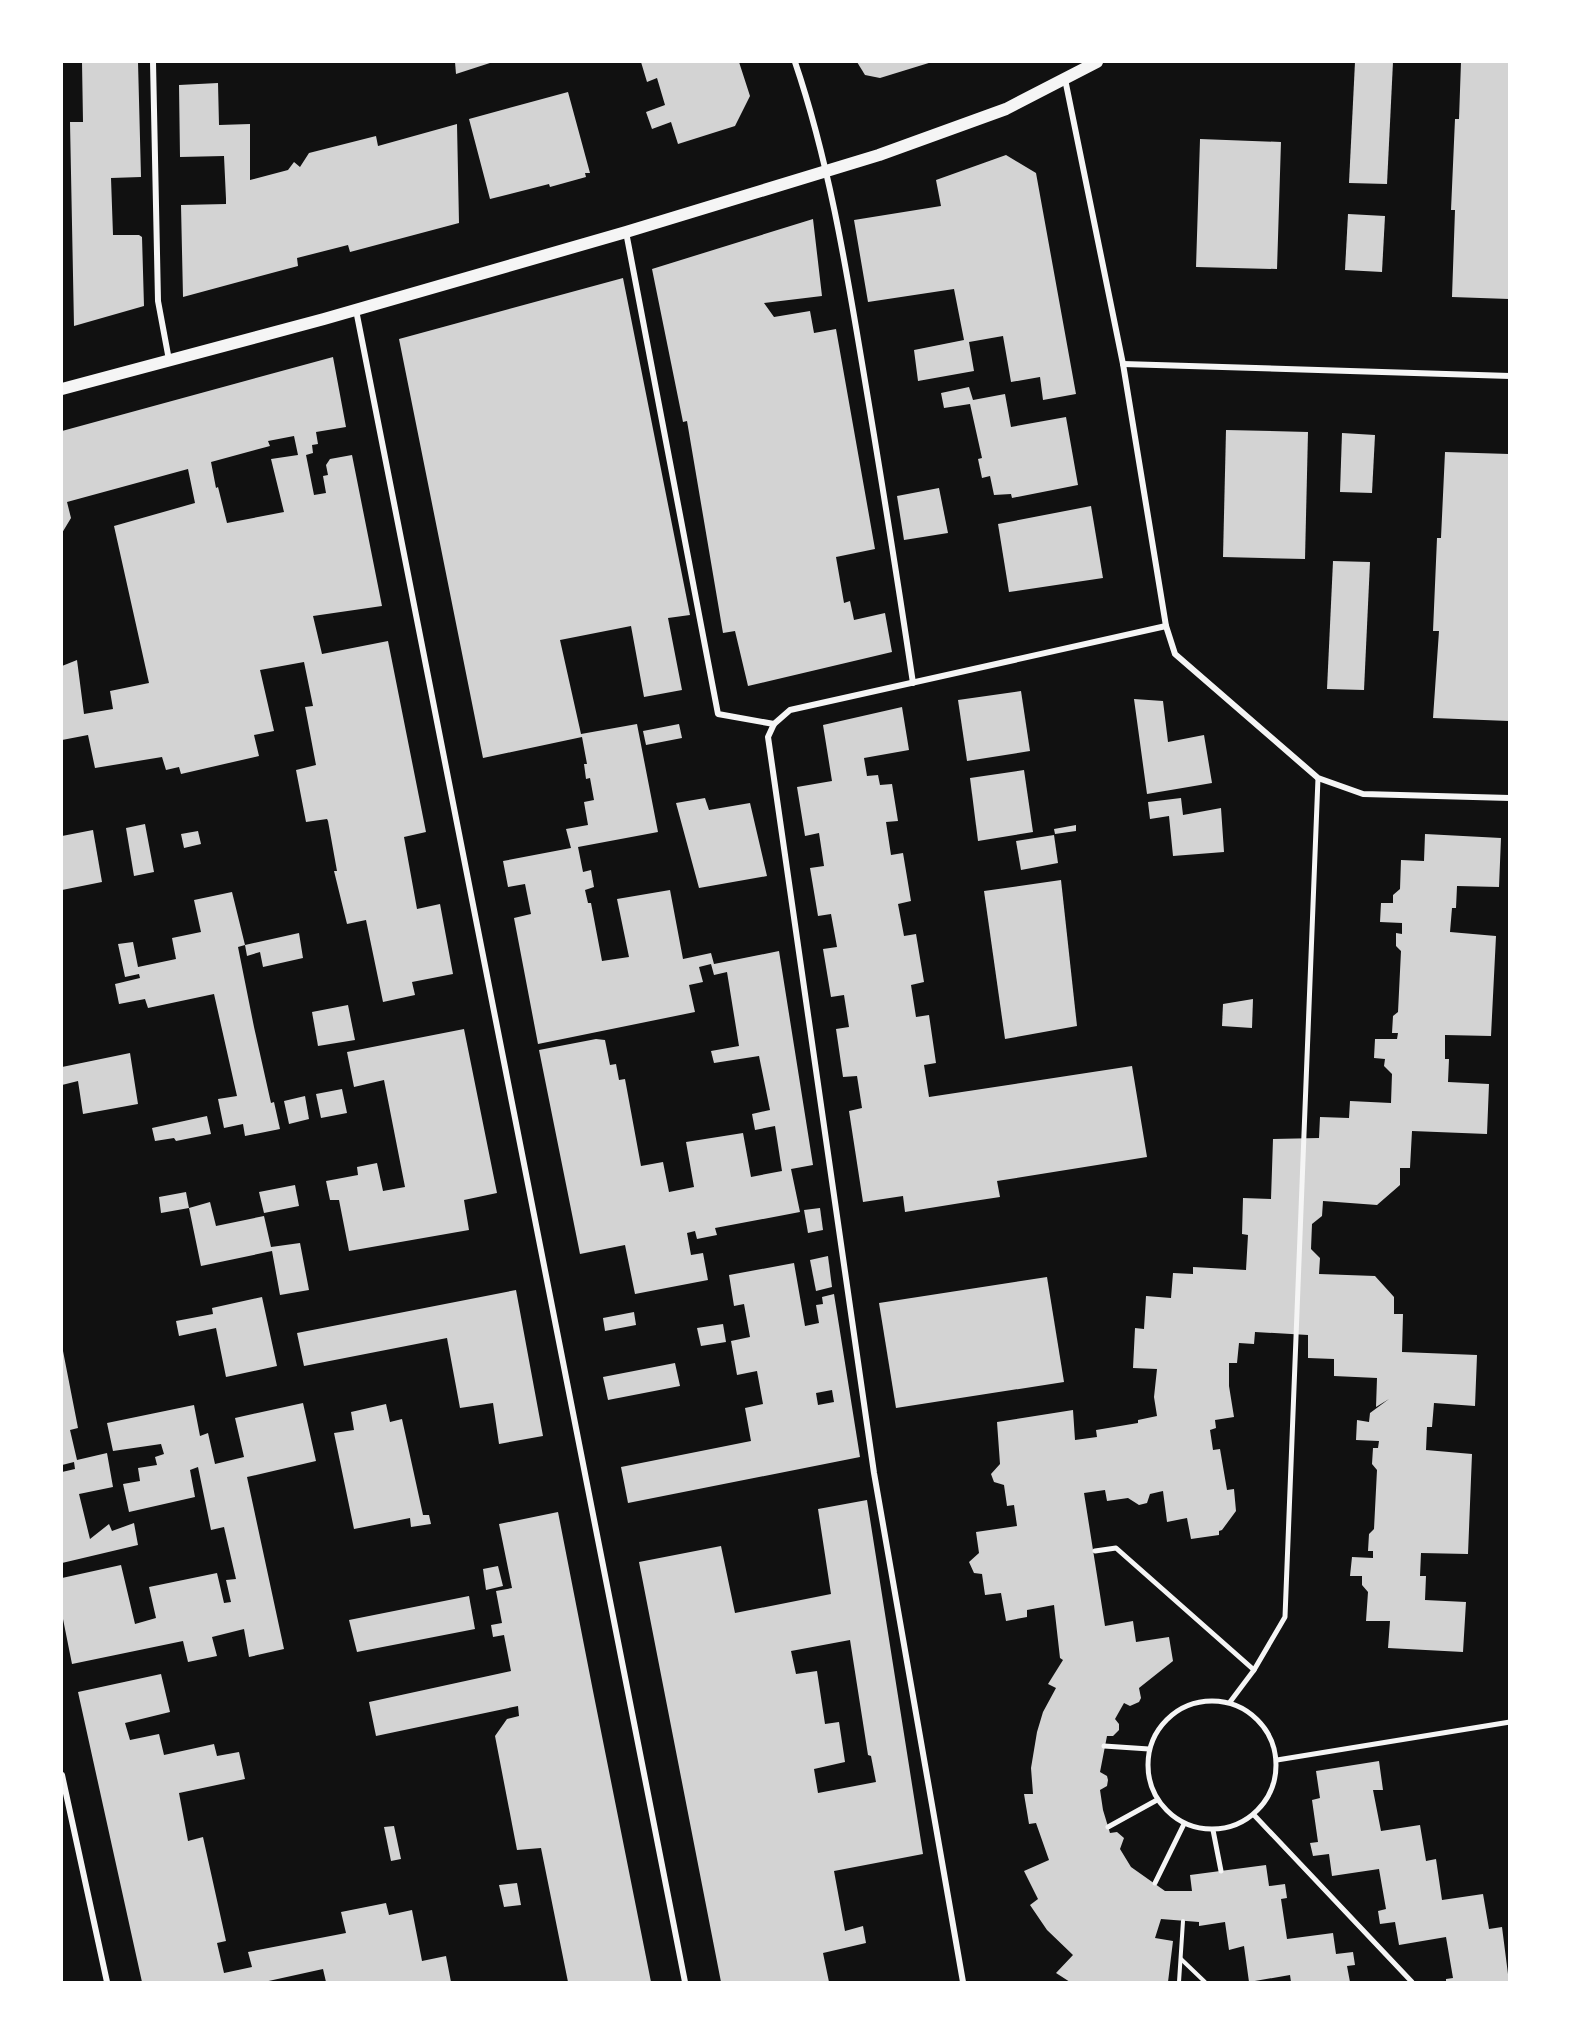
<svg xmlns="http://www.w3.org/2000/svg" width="1571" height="2044" font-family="Spectral,serif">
	<rect width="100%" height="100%" fill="#111"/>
	<g fill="#d3d3d3" fill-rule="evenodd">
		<polygon points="82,62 138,62 141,177 111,178 113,235 139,235 142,237 144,306 74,326 70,122 83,122"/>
		<polygon points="455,62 493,62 456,74"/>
		<polygon points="641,62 739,62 750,96 735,126 678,144 671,122 652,129 646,112 665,105 657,78 647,82"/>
		<polygon points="857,62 932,62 880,78 865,75"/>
		<polygon points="1355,62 1393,62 1387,184 1349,183"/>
		<polygon points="1461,62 1509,62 1509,299 1452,297 1455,210 1451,210 1455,119 1459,119"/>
		<polygon points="218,83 219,125 250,124 250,180 288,170 294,162 300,167 309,153 376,136 378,146 457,124 459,223 350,252 348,245 297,258 298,266 183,297 181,205 226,204 226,199 224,156 180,157 179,85"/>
		<polygon points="568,92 590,173 585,173 586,177 550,187 549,184 490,199 469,119"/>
		<polygon points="1200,139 1281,142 1277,269 1196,267"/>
		<polygon points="1006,155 1036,173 1076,394 1043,400 1040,377 1011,382 1003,336 969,342 974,371 918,381 914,350 964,340 954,289 868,302 854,220 941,206 936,180"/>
		<polygon points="1348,214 1385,216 1382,272 1345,270"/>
		<polygon points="813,219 822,296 764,303 774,317 810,311 814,333 836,329 875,549 836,557 844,603 850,601 854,620 885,613 892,652 748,686 735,631 723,633 687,421 683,422 652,269"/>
		<polygon points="623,278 690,615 668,618 682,690 644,697 631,626 560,640 581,734 637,724 658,832 578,847 583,872 591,870 594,887 585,890 588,903 591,903 602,961 629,957 617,899 670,890 683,959 711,953 714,964 779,951 813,1165 791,1169 800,1212 715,1228 717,1235 697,1239 695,1231 687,1233 691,1255 703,1253 708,1280 635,1294 625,1245 580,1254 539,1050 596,1039 605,1040 610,1065 616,1064 619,1080 625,1079 641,1166 663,1162 669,1192 694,1187 686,1142 743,1133 751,1177 782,1171 775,1126 755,1130 752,1114 770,1110 759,1056 714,1063 711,1051 739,1046 727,972 714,975 711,964 699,967 703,982 689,985 695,1012 538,1044 514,918 531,914 525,884 508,887 503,861 571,848 566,829 588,825 584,802 594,800 590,778 586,779 584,764 587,764 582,737 483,758 399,339"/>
		<path d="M333 357 346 427 316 432 318 444 312 445 313 453 306 455 314 495 326 493 323 476 328 475 326 465 330 459 352 455 382 606 313 616 322 654 388 641 426 832 404 837 417 909 440 904 453 974 412 982 415 995 383 1002 366 920 347 924 334 871H337L328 821 327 819 306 822 296 770 316 765 305 707 313 706 304 662 260 670 274 731 254 735 259 756 181 774 179 767 166 770 162 757 95 768 88 735 62 740V666L77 660 84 714 113 709 110 691 149 683 114 526 195 503 188 469 67 502 71 518 62 533V431ZM294 436 298 455 271 459 284 512 227 523 218 487 216 488 211 462 270 446 268 441Z"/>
		<polygon points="969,387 973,400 1005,394 1011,427 1066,417 1078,485 1012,498 1011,494 994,495 990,476 982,478 978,459 982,458 970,404 944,408 941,393"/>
		<polygon points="1226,430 1308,432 1305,559 1223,557"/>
		<polygon points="1342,433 1375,435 1372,493 1340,492"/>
		<polygon points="1445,452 1509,454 1509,721 1433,718 1439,631 1433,631 1437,538 1441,538"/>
		<polygon points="939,488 948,533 904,540 897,496"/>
		<polygon points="1091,506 1103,578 1009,592 998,524"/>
		<polygon points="1333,561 1370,562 1364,690 1327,689"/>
		<polygon points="1021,691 1030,751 967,761 958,700"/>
		<polygon points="1134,699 1163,701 1168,742 1204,735 1212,783 1147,794"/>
		<polygon points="902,707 909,750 864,758 867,776 878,775 880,785 892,784 898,821 886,822 891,855 903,853 911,901 898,904 904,936 916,934 924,982 911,985 916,1017 929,1015 936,1063 924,1065 929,1097 1132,1066 1147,1157 997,1181 1000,1197 967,1202 905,1212 903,1196 863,1202 849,1111 862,1108 857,1076 843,1077 836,1029 849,1027 844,995 831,997 823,949 837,947 831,914 818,916 810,868 824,866 819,833 805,836 797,787 832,781 823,725"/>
		<polygon points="679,724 682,738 646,745 643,731"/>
		<polygon points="1024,770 1033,832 978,841 970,778"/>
		<polygon points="705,798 709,810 750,803 767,876 699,888 676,803"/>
		<polygon points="1181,798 1183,815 1221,808 1224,852 1173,856 1169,816 1150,819 1148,802"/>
		<polygon points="145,824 154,872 134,876 126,828"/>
		<polygon points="1076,825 1076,831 1055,834 1054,829"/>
		<polygon points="93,830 102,882 62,890 62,836"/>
		<polygon points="198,831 201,844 184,848 181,834"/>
		<polygon points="1425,834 1501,838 1499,887 1457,886 1456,908 1452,908 1450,932 1496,936 1491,1036 1445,1035 1445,1059 1449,1059 1448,1082 1489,1084 1487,1134 1412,1131 1410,1168 1400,1168 1400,1185 1377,1205 1323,1201 1322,1216 1312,1224 1311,1249 1320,1258 1319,1274 1375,1276 1394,1297 1394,1314 1403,1314 1402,1352 1477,1355 1475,1406 1434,1403 1432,1427 1427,1427 1426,1450 1472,1454 1468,1554 1421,1553 1420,1576 1426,1576 1425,1600 1466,1602 1463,1652 1388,1648 1390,1621 1366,1621 1368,1592 1362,1585 1362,1576 1350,1576 1352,1557 1373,1558 1373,1551 1368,1551 1369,1534 1374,1529 1377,1470 1372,1464 1373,1448 1378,1448 1379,1441 1356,1440 1357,1420 1369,1422 1370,1413 1389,1399 1376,1407 1377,1378 1334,1376 1334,1359 1308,1358 1308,1335 1255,1332 1254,1344 1239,1343 1237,1363 1229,1363 1229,1386 1234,1417 1215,1420 1216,1428 1210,1430 1213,1450 1220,1449 1227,1490 1234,1489 1236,1511 1222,1530 1219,1531 1219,1535 1191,1539 1187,1518 1167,1522 1163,1491 1150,1494 1147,1503 1139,1505 1128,1498 1107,1501 1105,1490 1084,1493 1105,1626 1133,1621 1136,1642 1169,1637 1173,1661 1139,1688 1141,1698 1139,1702 1130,1706 1124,1703 1115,1719 1119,1724 1119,1730 1113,1736 1107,1736 1100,1772 1107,1776 1108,1780 1107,1786 1100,1790 1103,1810 1110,1833 1117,1832 1124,1838 1120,1849 1131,1867 1165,1891 1192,1891 1190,1875 1266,1865 1269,1886 1285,1884 1287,1898 1281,1899 1287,1939 1333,1933 1336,1954 1353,1952 1355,1965 1347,1966 1350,1982 1291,1982 1290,1975 1249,1982 1244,1946 1229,1950 1225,1922 1199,1926 1199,1922 1161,1919 1155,1938 1173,1941 1168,1982 1070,1982 1056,1973 1073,1955 1047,1930 1030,1905 1038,1899 1024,1871 1049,1860 1036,1823 1029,1824 1024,1794 1033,1794 1031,1768 1037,1732 1043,1712 1056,1688 1048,1684 1063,1660 1060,1658 1054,1605 1027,1610 1027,1617 1006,1621 1001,1593 985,1595 982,1574 974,1573 969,1562 979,1553 976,1532 1017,1526 1014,1505 1007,1506 1004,1485 994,1482 991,1474 1000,1464 997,1422 1073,1410 1075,1440 1097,1437 1096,1430 1138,1423 1138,1420 1157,1416 1154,1397 1157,1369 1133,1368 1135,1328 1144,1329 1146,1296 1171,1298 1173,1273 1193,1274 1193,1267 1246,1270 1248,1235 1242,1234 1243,1198 1271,1199 1273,1139 1319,1138 1320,1117 1349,1118 1350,1101 1391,1103 1392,1074 1384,1066 1385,1059 1374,1058 1375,1039 1397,1039 1398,1033 1392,1033 1393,1016 1398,1012 1401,951 1396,946 1396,933 1402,934 1402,923 1380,922 1381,903 1393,903 1393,895 1400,889 1401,860 1424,861"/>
		<polygon points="1054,835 1058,863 1021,870 1016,841"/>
		<polygon points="1061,880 1077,1026 1005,1039 984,891"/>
		<polygon points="232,892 245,945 238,947 254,1027 271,1103 274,1102 280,1129 245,1136 243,1124 224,1128 218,1099 237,1096 214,994 148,1008 145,999 119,1004 115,984 140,978 139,974 125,977 118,944 133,942 138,967 176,959 172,938 201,932 194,900"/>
		<polygon points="299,933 303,958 263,967 260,952 247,956 245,945"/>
		<polygon points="1253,999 1252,1028 1222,1026 1223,1004"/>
		<polygon points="348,1005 355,1040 318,1046 312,1012"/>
		<polygon points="464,1029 497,1193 464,1200 469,1230 349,1251 339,1200 330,1200 326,1181 358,1175 357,1167 377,1163 383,1191 405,1187 384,1080 354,1087 347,1052"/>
		<polygon points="130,1053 138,1104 83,1114 78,1081 62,1085 62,1067"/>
		<polygon points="342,1089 347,1113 321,1118 316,1094"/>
		<polygon points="305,1096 309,1119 289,1124 284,1101"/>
		<polygon points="207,1116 211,1134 176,1141 174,1138 155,1141 152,1128"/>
		<polygon points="295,1185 299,1206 264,1213 259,1192"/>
		<polygon points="186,1192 189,1208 161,1213 159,1197"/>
		<polygon points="210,1202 216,1226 264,1216 271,1247 300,1243 309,1290 280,1295 272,1251 201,1266 189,1208"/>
		<polygon points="820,1208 823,1230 808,1233 804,1210"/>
		<polygon points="828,1256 832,1287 816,1291 810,1260"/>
		<path d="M794 1263 805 1326 819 1323 816 1305 823 1304 822 1297 834 1294 860 1457 628 1503 621 1467 751 1441 745 1408 763 1404 757 1371 737 1375 731 1341 750 1337 744 1304 734 1306 729 1275ZM832 1390 834 1402 818 1405 816 1393Z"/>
		<polygon points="1047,1277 1064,1382 896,1408 879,1303"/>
		<polygon points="516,1290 543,1436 499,1444 493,1403 460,1408 447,1338 304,1366 297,1333"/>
		<polygon points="262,1297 277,1366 226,1377 216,1328 179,1336 176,1321 213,1314 212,1308"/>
		<polygon points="634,1312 636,1325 605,1331 603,1318"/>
		<polygon points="723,1324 726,1342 701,1346 697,1328"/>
		<polygon points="63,1351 78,1428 70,1430 77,1460 107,1453 113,1487 79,1494 90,1539 109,1524 112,1531 134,1523 138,1545 62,1563 62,1472 75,1469 74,1462 62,1465"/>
		<polygon points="675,1363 680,1386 608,1400 603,1377"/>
		<polygon points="303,1403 316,1461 247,1477 284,1649 249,1657 244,1629 212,1637 217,1656 188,1662 183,1641 72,1664 62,1614 62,1578 121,1565 135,1624 156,1618 149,1587 217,1573 224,1603 231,1602 226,1580 236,1579 224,1527 211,1530 198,1467 190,1470 195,1497 129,1512 123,1484 140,1481 138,1468 157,1465 155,1457 164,1454 161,1444 113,1451 107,1423 194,1405 200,1436 208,1433 215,1464 244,1457 235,1418"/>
		<polygon points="386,1404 390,1422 402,1419 423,1515 429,1515 431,1524 411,1527 410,1518 354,1529 334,1433 354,1430 351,1412"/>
		<path d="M867 1500 923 1854 834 1871 845 1931 863 1926 866 1943 823 1953 829 1982H721L639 1562 721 1546 735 1613 831 1594 818 1509ZM850 1640 868 1755 871 1756 876 1782 818 1793 814 1769 845 1762 839 1722 825 1724 817 1671 796 1674 791 1651Z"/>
		<polygon points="558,1512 593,1691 651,1982 568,1982 541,1848 517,1850 495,1736 507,1719 519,1716 518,1706 376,1736 369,1702 511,1671 504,1635 493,1637 491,1625 502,1623 496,1591 512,1588 499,1524"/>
		<polygon points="498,1566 503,1586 486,1590 483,1569"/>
		<polygon points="469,1596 475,1629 357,1652 349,1620"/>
		<polygon points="161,1674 170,1712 125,1723 130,1740 159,1734 164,1755 214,1744 217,1756 239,1752 245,1779 179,1793 188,1841 203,1837 226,1941 217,1943 224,1973 252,1967 248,1952 346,1933 341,1912 386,1903 389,1915 412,1910 422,1961 446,1956 451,1982 326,1982 323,1969 264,1982 142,1982 78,1692"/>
		<polygon points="1379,1761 1383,1790 1373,1790 1381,1831 1420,1825 1426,1861 1436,1859 1442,1900 1483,1894 1489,1929 1502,1927 1509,1982 1446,1982 1446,1979 1453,1978 1446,1937 1399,1945 1395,1922 1380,1924 1378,1911 1386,1909 1379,1869 1332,1876 1329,1854 1313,1856 1310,1843 1318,1842 1312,1800 1320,1798 1316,1771"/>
		<polygon points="394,1826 401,1859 391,1861 384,1827"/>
		<polygon points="517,1883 521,1905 504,1907 499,1885"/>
	</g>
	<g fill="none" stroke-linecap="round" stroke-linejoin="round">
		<g stroke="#f5f5f5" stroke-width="4">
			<polyline points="1181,1959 1205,1982"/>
			<polyline points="1179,1982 1183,1921"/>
		</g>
		<g stroke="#f5f5f5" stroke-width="5">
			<polyline points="1095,1551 1116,1548 1254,1670"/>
			<circle cx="1212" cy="1765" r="64"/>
			<polyline points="1230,1702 1254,1670 1285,1617 1318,778"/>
			<polyline points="1104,1746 1149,1749"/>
			<polyline points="1277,1760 1510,1722"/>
			<polyline points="1254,1815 1412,1982"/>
			<polyline points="1108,1827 1157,1800"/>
			<polyline points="1213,1830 1221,1871"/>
			<polyline points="1155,1883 1184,1824"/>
		</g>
		<g stroke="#f5f5f5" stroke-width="6">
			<polyline points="153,62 158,301 169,360"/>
			<path d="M795 62C828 159 845 261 862 363 880 470 897 576 913 683"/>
			<polyline points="1065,79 1123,364 1166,626 1175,654 1318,778 1363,794 1510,798"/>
			<polyline points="626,232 718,714 774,724"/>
			<polyline points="356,310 685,1982"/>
			<polyline points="1123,364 1510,376"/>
			<polyline points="62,1775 107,1982"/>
			<polyline points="963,1982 874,1473 768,737 774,724 790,710 1166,626"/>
		</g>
		<polyline stroke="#f5f5f5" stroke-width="12" points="62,389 324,319 626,232 879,155 1006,109 1097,62"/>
	</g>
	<rect width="1571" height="2044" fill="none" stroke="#ffffff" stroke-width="126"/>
</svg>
